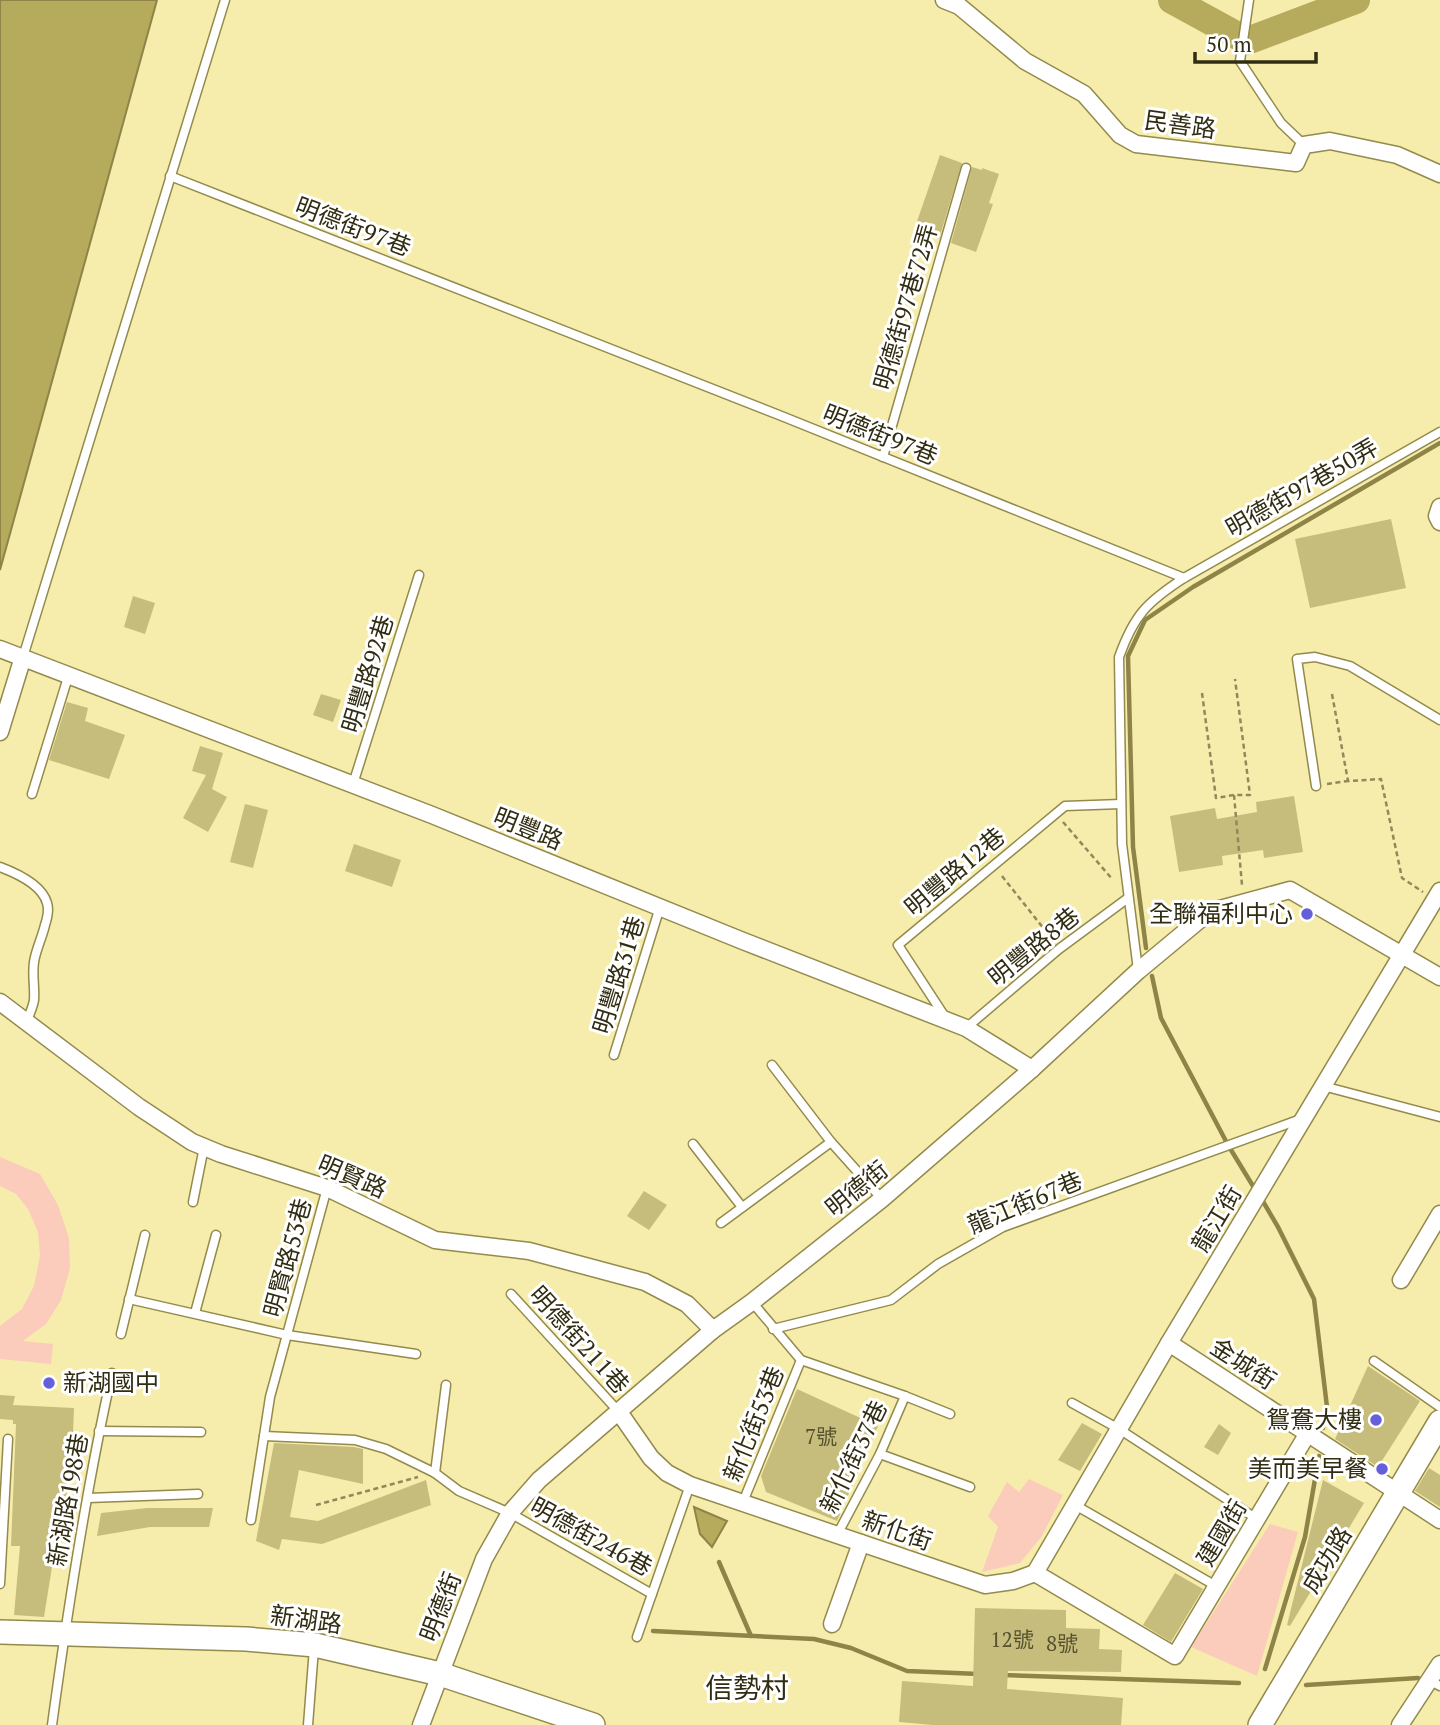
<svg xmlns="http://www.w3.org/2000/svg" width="1440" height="1725" font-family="'PT Serif','Noto Sans TC',serif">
	<rect width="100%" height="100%" fill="#f6edac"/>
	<g fill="#fbccbb">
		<polygon points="0,1157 40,1174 58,1205 69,1238 70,1268 61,1300 46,1324 23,1341 53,1344 51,1364 0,1359 0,1326 22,1309 34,1286 40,1256 38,1232 28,1209 16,1194 0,1186"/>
		<polygon points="1029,1479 1063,1495 1042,1536 1020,1563 982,1572 998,1527 988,1516 1007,1482 1019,1492"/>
		<polygon points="1270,1524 1298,1532 1257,1676 1191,1647"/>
	</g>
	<g fill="#b6aa5d" stroke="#8e8447" stroke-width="2">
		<polygon points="0,0 157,0 0,570"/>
		<polygon points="694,1507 727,1521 712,1547 700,1534"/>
	</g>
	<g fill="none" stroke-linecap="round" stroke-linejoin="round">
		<g stroke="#8e8447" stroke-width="4.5">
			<polyline points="1146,948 1133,847 1128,656 1145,620 1193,587 1440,443"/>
			<polyline points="1152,976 1161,1018 1228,1145 1256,1191"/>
			<polyline points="1261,1198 1278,1227 1314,1299 1327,1407 1323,1428"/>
			<polyline points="719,1562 751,1636"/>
			<polyline points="653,1631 814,1639 851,1648 907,1671 979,1674"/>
			<polyline points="1265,1669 1305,1537 1319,1456"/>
			<polyline points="1002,1675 1239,1683"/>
			<polyline points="1306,1685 1418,1678"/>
		</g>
		<polyline stroke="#b6aa5d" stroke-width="28" points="1172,0 1247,41 1356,0"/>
	</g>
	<g fill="#c6bd7d">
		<polygon points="940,155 962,163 939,239 914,230"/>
		<polygon points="972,167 982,170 982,168 999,174 989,203 993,204 976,252 951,243"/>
		<polygon points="1391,519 1406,588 1310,608 1295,539"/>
		<polygon points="133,596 155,603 145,634 124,627"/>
		<polygon points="321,694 341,700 333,722 313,715"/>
		<polygon points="67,702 88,708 85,721 125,735 109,779 49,760"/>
		<polygon points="200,746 223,753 212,789 227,797 208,832 183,818 206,775 192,771"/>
		<polygon points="1294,796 1303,852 1264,858 1263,850 1222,856 1223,865 1179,872 1170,816 1215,808 1217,819 1257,812 1256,802"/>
		<polygon points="245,804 268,810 253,868 230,862"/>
		<polygon points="354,844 401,860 392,887 345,871"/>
		<polygon points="644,1191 667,1205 649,1230 627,1216"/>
		<polygon points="1368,1366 1420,1401 1378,1467 1335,1439"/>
		<polygon points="797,1389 878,1426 837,1521 766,1492 761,1476"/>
		<polygon points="0,1395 15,1396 13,1405 74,1408 72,1459 68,1459 66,1511 58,1511 56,1548 55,1548 44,1617 14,1615 20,1546 11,1546 16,1424 13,1424 13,1420 0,1419"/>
		<polygon points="1082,1423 1102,1434 1080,1471 1058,1460"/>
		<polygon points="1219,1424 1231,1433 1218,1455 1204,1447"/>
		<polygon points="274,1443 354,1447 363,1449 363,1484 299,1470 290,1517 318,1521 426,1480 431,1505 322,1544 282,1539 279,1550 256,1541"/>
		<polygon points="1429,1468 1440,1475 1440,1507 1415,1491"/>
		<polygon points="1323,1480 1364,1503 1290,1626 1287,1625"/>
		<polygon points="147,1508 213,1508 209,1527 150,1527 97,1536 101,1513"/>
		<polygon points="1175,1573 1203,1589 1171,1642 1143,1625"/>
		<polygon points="975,1608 1066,1610 1066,1628 1100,1629 1099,1649 1122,1650 1121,1672 1008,1671 1007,1689 1123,1698 1121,1725 933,1725 899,1722 902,1681 973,1686"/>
	</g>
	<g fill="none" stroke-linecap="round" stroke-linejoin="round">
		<defs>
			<g id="lane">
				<polyline points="1249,0 1240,61 1281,123 1304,145"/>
				<polyline points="170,176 779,415 1184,578"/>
				<polyline points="883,457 966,168"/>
				<polyline points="23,657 225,0"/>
				<polyline points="353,784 419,575"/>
				<polyline points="1316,786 1297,659 1315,657 1350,666 1440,720"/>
				<polyline points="32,794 69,674"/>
				<path d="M0 867C16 873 42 885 47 903 49 909 47 919 45 925 42 938 36 949 34 962 32 975 35 987 34 1000 33 1007 29 1015 27 1021"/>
				<path d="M1138 970 1122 844 1119 657C1134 615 1147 602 1184 578L1440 432"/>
				<polyline points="945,1017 898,945 1065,806 1121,804"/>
				<polyline points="966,1028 1059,949 1128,898"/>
				<polyline points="614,1055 660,907"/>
				<polyline points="772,1065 831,1142"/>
				<polyline points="1323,1086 1440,1117"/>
				<polyline points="693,1144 742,1207"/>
				<polyline points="193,1202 204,1147"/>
				<polyline points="721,1223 831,1142 882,1199"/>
				<polyline points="511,1294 619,1412"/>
				<polyline points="129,1299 287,1335 416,1354"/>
				<polyline points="752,1302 801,1360 905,1396 950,1414"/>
				<polyline points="195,1313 216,1235"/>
				<polyline points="773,1329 891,1300 938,1264 1003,1227 1301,1119"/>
				<polyline points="121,1334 145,1235"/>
				<polyline points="1374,1361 1440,1407"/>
				<polyline points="1072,1403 1119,1429 1257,1519"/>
				<polyline points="99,1431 201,1432"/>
				<polyline points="264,1436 355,1440 386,1449 435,1473 459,1491 510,1513 652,1594"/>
				<polyline points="880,1454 970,1487"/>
				<polyline points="435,1473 446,1385"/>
				<polyline points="88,1498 198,1494"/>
				<polyline points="743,1502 801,1360"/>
				<polyline points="1075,1505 1216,1586"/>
				<polyline points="251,1520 270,1397 327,1188"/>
				<polyline points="837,1535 880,1454 905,1396"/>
				<polyline points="0,1584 8,1439"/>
				<polyline points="637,1637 690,1485"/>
				<polyline points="1430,1681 1440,1686"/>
				<path d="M52 1725C68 1607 86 1489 112 1373"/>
				<polyline points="308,1725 314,1648"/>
			</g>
			<g id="street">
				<polyline points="944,0 959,6 1025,61 1084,94 1120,135 1136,144 1296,163 1304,145 1330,141 1397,155 1440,174"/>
				<polyline points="1440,507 1437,516 1440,522"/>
				<polyline points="0,649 432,815 743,941 966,1028 1032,1069"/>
				<polyline points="0,732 23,657"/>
				<polyline points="0,1002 139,1107 192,1142 221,1154 327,1188 435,1240 529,1251 645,1282 687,1304 713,1330"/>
				<polyline points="1401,1280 1440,1214"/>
				<polyline points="1169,1343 1440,1520"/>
				<polyline points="619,1412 651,1458 667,1473 690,1485 985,1585 1013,1581 1035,1573"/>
				<polyline points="1035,1573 1169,1343 1440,891"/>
				<polyline points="1035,1573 1175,1656 1308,1433"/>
				<polyline points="832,1624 861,1543"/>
				<polyline points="421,1725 484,1559 510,1513 539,1480 713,1330 752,1302 882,1199 1032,1069 1138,971 1209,912 1290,890 1440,977"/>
				<polyline points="1400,1725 1440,1664"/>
			</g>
			<g id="secondary">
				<polyline points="0,1632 246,1639 315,1645 440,1674 593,1725"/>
				<polyline points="1260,1725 1440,1422"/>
			</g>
		</defs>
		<use href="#lane" stroke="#938a4c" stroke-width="11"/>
		<use href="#street" stroke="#938a4c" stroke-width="19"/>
		<use href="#secondary" stroke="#938a4c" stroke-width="26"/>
		<g stroke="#90895d" stroke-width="2.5" stroke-dasharray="5 3.5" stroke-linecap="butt">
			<polyline points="1202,693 1216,798 1234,795 1250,795 1235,679"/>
			<polyline points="1332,694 1348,781 1381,779 1402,878 1423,892"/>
			<polyline points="1327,784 1348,781"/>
			<polyline points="1234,795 1242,885"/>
			<polyline points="1063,822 1113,880"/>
			<polyline points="1002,876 1052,939"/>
			<polyline points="316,1505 418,1477"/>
		</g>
		<use href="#lane" stroke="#fff" stroke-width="8"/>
		<use href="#street" stroke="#fff" stroke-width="16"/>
		<use href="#secondary" stroke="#fff" stroke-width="23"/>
	</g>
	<g fill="#6560d9" stroke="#fff" stroke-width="2.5">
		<circle cx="1307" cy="914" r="7"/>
		<circle cx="49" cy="1383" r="7"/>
		<circle cx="1376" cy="1420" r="7"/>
		<circle cx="1382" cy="1469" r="7"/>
	</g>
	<g text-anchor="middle" stroke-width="6" stroke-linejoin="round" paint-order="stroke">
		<g font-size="21" fill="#56512e">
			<text x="821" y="1444">7號</text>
			<text x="1012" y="1647">12號</text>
			<text x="1062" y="1651">8號</text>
		</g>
		<g font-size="24" fill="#312d13" stroke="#fff">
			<text transform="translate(1180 125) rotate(8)" y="8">民善路</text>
			<text transform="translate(353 227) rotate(21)" y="8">明德街97巷</text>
			<text transform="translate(906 307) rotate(-74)" y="8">明德街97巷72弄</text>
			<text transform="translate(880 435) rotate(22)" y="8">明德街97巷</text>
			<text transform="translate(1302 488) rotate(-30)" y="8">明德街97巷50弄</text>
			<text transform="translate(368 674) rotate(-73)" y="8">明豐路92巷</text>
			<text transform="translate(528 829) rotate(22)" y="8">明豐路</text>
			<text transform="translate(955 872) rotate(-40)" y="8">明豐路12巷</text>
			<text transform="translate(1034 947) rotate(-39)" y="8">明豐路8巷</text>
			<text transform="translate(619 975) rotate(-73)" y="8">明豐路31巷</text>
			<text transform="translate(352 1177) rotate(23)" y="8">明賢路</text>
			<text transform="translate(857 1189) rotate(-39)" y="8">明德街</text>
			<text transform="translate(1025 1203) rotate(-23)" y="8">龍江街67巷</text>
			<text transform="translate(1217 1219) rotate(-59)" y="8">龍江街</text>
			<text transform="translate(288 1258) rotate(-75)" y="8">明賢路53巷</text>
			<text transform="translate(579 1340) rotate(48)" y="8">明德街211巷</text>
			<text transform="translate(1243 1364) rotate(33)" y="8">金城街</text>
			<text transform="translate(754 1424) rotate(-68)" y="8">新化街53巷</text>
			<text transform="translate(854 1457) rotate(-64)" y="8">新化街37巷</text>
			<text transform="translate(68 1500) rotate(-80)" y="8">新湖路198巷</text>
			<text transform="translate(897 1531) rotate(19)" y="8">新化街</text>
			<text transform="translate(1222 1533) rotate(-59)" y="8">建國街</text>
			<text transform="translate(591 1537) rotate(29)" y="8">明德街246巷</text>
			<text transform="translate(1327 1560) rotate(-59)" y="8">成功路</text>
			<text transform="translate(441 1607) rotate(-69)" y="8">明德街</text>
			<text transform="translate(306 1620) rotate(8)" y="8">新湖路</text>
		</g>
		<g font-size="24" fill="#312d13" stroke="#fff" text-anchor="end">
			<text x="1293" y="922">全聯福利中心</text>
			<text x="63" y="1391" text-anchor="start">新湖國中</text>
			<text x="1362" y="1428">鴛鴦大樓</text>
			<text x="1368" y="1477">美而美早餐</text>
		</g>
		<g font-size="28" fill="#312d13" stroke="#fff">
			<text x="747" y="1698">信勢村</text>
		</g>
	</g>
	<path d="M1195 52v10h121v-10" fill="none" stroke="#312d13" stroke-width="3.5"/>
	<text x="1206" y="52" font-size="21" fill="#312d13" stroke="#ffffff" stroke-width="5" paint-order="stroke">50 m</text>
</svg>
